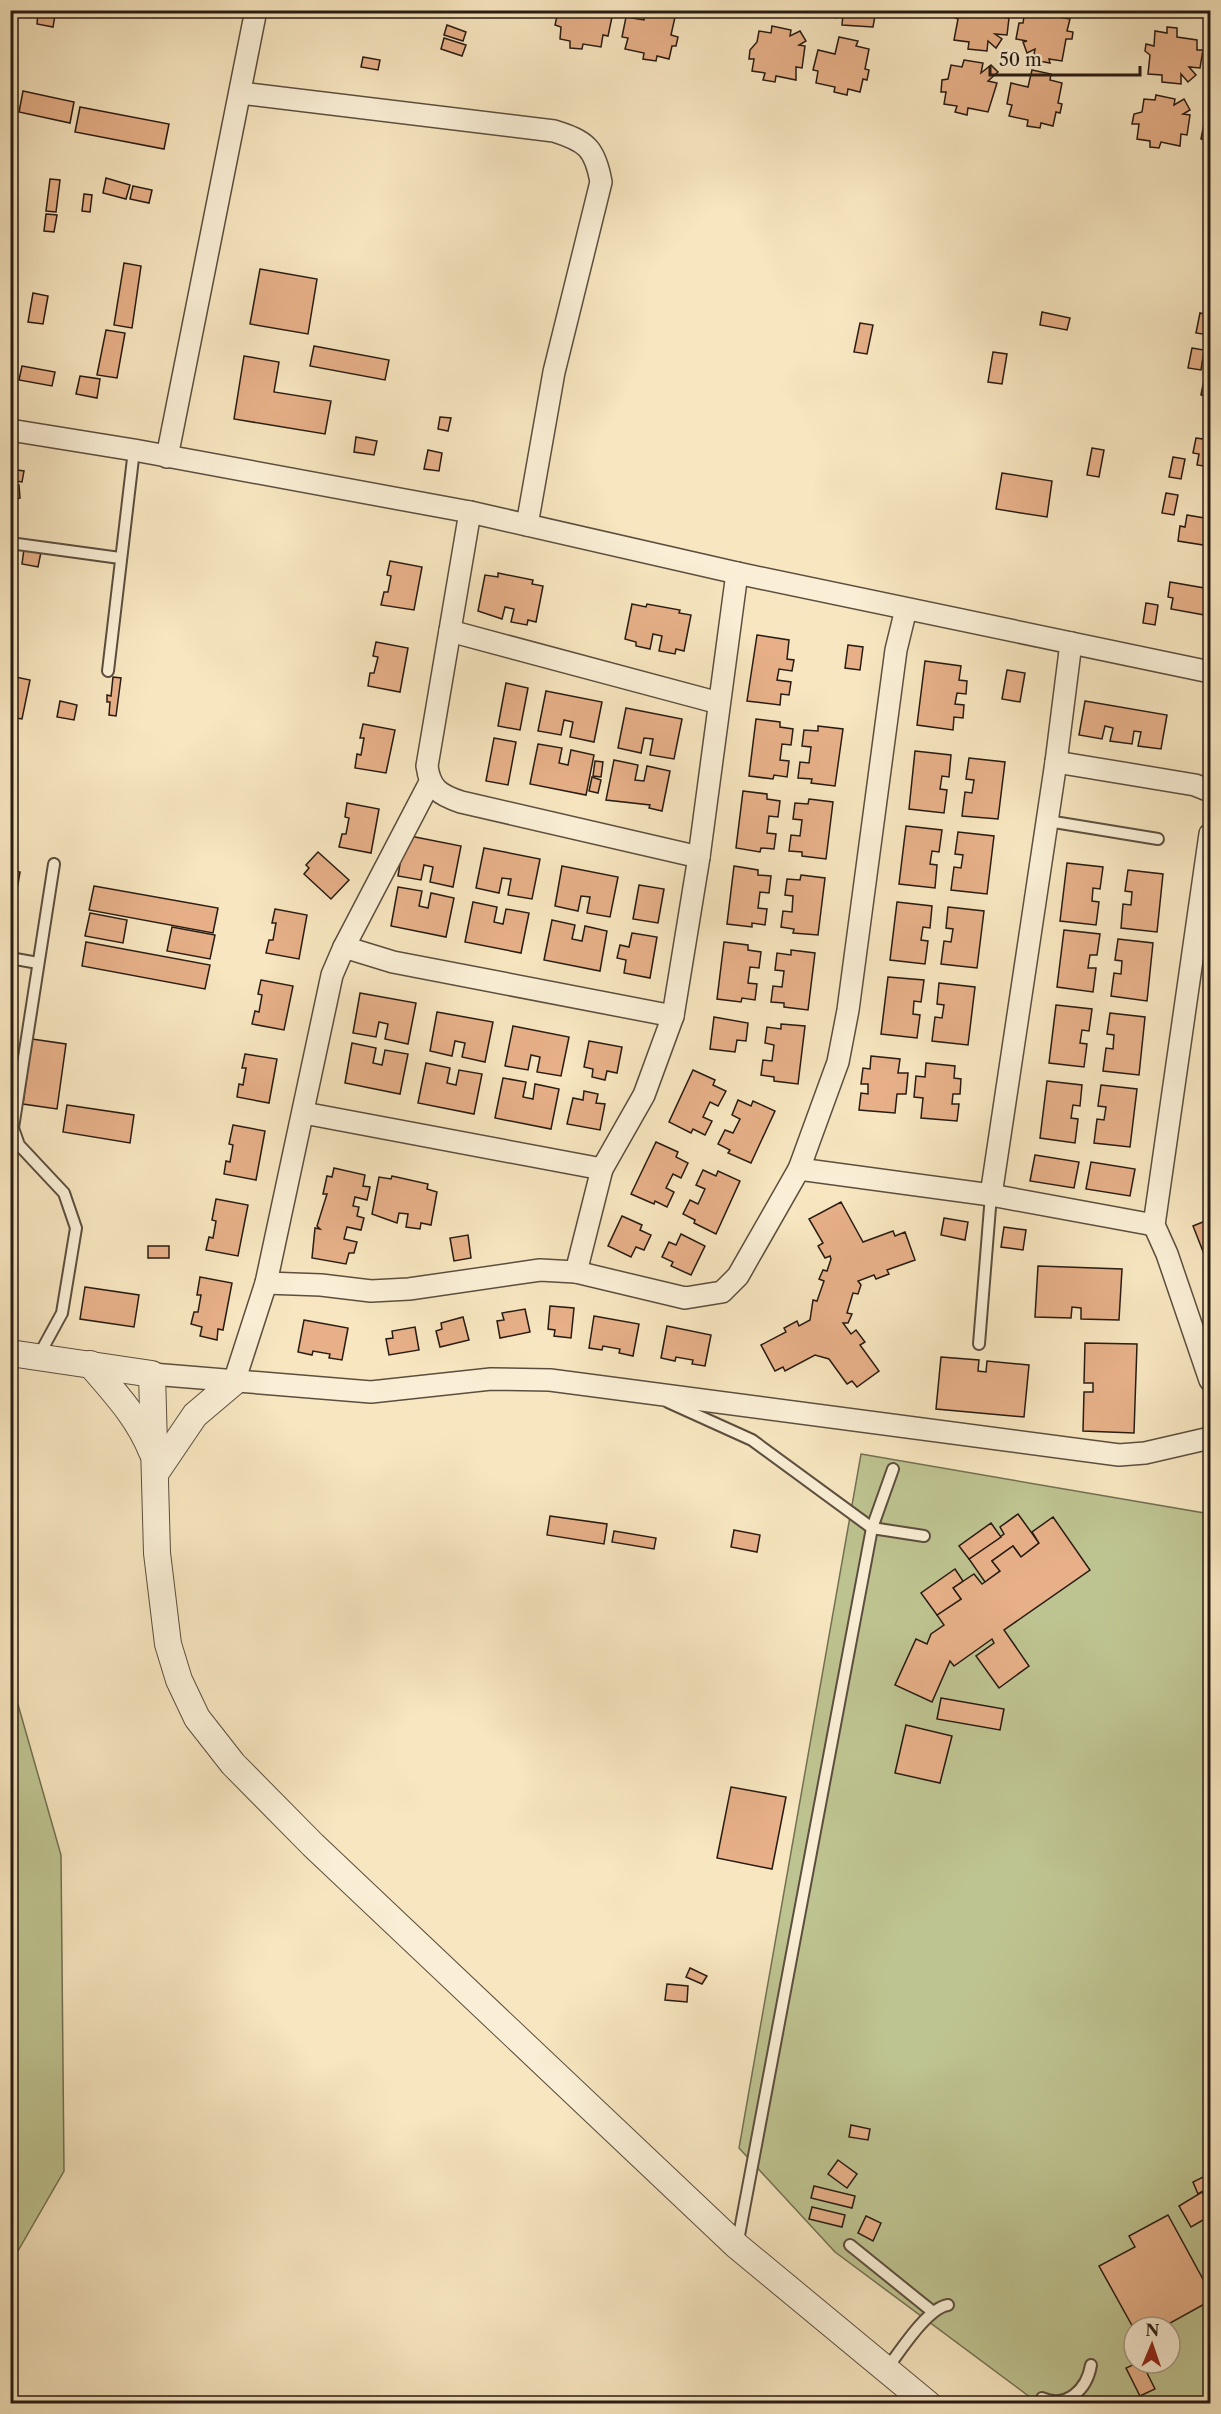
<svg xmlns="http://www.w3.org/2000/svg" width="1221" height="2414" font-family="'Libre Caslon Text',serif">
	<rect width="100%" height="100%" fill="#f7e6c0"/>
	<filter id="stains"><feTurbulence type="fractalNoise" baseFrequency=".00333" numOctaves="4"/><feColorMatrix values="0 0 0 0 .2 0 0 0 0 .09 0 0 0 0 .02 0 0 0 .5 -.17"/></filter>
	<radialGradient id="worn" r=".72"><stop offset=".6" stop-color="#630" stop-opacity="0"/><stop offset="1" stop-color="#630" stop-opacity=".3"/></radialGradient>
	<g fill="#bec491" stroke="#737052" stroke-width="1.5" fill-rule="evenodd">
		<path d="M861 1454 1210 1514V2403H1038L835 2252 739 2148ZM1134 2327H1170V2363H1134Z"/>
		<polygon points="11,1680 61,1855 64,2171 11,2263"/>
	</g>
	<g fill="#e7b088" stroke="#281b12" stroke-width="1.5">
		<polygon points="562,10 611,10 605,15 612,17 608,36 603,35 601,47 583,44 582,49 570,48 570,41 560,39 561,27 555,25 557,16"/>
		<polygon points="646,10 662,10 661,14 675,17 671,35 678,37 676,46 672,46 669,59 657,56 656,61 643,59 644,53 625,49 628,38 622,37 626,17 644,20"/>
		<polygon points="775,10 799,10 798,17 775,14"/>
		<polygon points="832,10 876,10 873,27 842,25 843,14 836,18"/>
		<polygon points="955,10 1003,10 1003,17 1009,18 1007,35 995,34 1002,39 996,48 988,41 987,51 968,49 969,42 954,40 958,19 953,17"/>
		<polygon points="1025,10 1044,13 1048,10 1059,11 1058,17 1070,19 1067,31 1073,32 1072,39 1066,39 1062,61 1049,59 1050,63 1033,60 1035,49 1027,53 1023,42 1027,41 1016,39 1019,23 1023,23"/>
		<polygon points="38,12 55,15 53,27 37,24"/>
		<polygon points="447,25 466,32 463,41 444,35"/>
		<polygon points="772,26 791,30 790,36 800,31 806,41 799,45 805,46 802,68 796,67 796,80 776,76 775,82 763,80 765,73 752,71 754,59 749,59 750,50 757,42 759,31 771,33"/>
		<polygon points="1167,27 1177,28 1177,37 1197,40 1197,50 1203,50 1200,68 1189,67 1196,75 1188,82 1181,74 1181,84 1162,82 1162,75 1148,74 1150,55 1145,51 1146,44 1154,46 1155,31 1167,33"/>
		<polygon points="839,37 858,41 856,46 869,49 865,69 869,70 867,80 863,79 860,92 848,89 847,95 834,92 835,87 816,83 818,71 813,70 818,50 835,54"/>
		<polygon points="444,38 466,45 462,56 441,49"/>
		<polygon points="363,57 380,60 378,70 361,67"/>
		<polygon points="964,60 983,63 981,73 991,65 998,72 988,81 997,83 988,112 968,108 967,115 955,112 957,106 944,104 946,92 941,92 942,80 948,79 951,65 962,67"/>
		<polygon points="1032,70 1051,74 1050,80 1062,83 1058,103 1062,104 1060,113 1056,112 1053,126 1041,123 1040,128 1027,126 1028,120 1009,116 1012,105 1007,104 1011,83 1028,87"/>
		<polygon points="23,91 74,102 70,123 19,112"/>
		<polygon points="1156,95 1175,99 1174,105 1184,99 1190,110 1183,114 1190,115 1187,135 1181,134 1180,146 1161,142 1159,148 1150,147 1150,141 1137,139 1139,124 1132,124 1134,114 1142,112 1144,99 1155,100"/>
		<polygon points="80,107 169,124 164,149 75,132"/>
		<polygon points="1205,119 1210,119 1210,153 1204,152 1206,140 1201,139"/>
		<polygon points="106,178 130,185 126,199 103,193"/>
		<polygon points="50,179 60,180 56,212 46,211"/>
		<polygon points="133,186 152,190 149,203 130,199"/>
		<polygon points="84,194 92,195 90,212 82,211"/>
		<polygon points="46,214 57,215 54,232 44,231"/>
		<polygon points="124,263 141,266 132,328 114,325"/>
		<polygon points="260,269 317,279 308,334 250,324"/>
		<polygon points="33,293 48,296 43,324 28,322"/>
		<polygon points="1042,312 1070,318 1067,330 1040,325"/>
		<polygon points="1200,313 1210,315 1208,335 1196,333"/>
		<polygon points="860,323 873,325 867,354 854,352"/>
		<polygon points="106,330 125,333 117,378 97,375"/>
		<polygon points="314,346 389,360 385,380 310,366"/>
		<polygon points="1192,348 1204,350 1201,370 1188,368"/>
		<polygon points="993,352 1007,354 1002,384 988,382"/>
		<polygon points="244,356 279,362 274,392 331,401 325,434 234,419"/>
		<polygon points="22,366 55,372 52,386 19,380"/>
		<polygon points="1210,369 1210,397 1201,395 1204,380 1208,381"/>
		<polygon points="80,376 100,379 97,398 76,394"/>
		<polygon points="440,417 451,418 448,431 438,429"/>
		<polygon points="356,437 377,441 374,455 354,452"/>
		<polygon points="1196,438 1210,440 1210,467 1197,465 1199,454 1193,453"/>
		<polygon points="1092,448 1104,450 1099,477 1087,475"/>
		<polygon points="428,450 442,453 439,471 424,469"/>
		<polygon points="1173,457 1185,459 1181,479 1169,477"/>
		<polygon points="10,469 24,471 22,482 10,480"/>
		<polygon points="1002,473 1052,481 1047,517 996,509"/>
		<polygon points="19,485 20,498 10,499 10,486"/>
		<polygon points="1166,493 1178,495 1174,515 1162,513"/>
		<polygon points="1187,515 1210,519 1210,546 1178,541 1180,526 1185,527"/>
		<polygon points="24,549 41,552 38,567 22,564"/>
		<polygon points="390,561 422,567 414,610 381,605 384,592 388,592 391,576 387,575"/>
		<polygon points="498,573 533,580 532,584 543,586 536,622 528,620 527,625 511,622 514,609 505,607 502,619 478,611 485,575 498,577"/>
		<polygon points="1170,582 1210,589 1210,616 1171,609 1173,598 1168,597"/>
		<polygon points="1146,603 1158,605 1155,625 1143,623"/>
		<polygon points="632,604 646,607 647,604 680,610 679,613 691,615 684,651 676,649 675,654 659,651 662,636 653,634 650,649 636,646 636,642 625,639"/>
		<polygon points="757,635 789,640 787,659 794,660 792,671 779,669 777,680 791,682 789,695 781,694 780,705 747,701"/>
		<polygon points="376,642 408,648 400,692 368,686 370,673 374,673 378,657 373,656"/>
		<polygon points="848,645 863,647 860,670 845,668"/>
		<polygon points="925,661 961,666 959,680 967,681 966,694 957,693 955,704 964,705 963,718 954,717 953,730 917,725"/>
		<polygon points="1007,670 1025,673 1020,702 1002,699"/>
		<polygon points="11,676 30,680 22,719 10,717"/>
		<polygon points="113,677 121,678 116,716 109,715 110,702 107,702 107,695 111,696"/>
		<polygon points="506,683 528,688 520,730 498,726"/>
		<polygon points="546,691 602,702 594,742 570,737 573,722 564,720 561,735 538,731"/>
		<polygon points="60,701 77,705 74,720 57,717"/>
		<polygon points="1085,701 1167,715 1161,749 1138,746 1141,732 1134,731 1132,744 1110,741 1113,728 1105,726 1102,739 1079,735"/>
		<polygon points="626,708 682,719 674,759 650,755 653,739 644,738 641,753 618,748"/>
		<polygon points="756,719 780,722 780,727 793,729 791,745 782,744 780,760 789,761 787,777 774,775 773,779 749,776"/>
		<polygon points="363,724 395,730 386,773 355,768 357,754 361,755 364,738 360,738"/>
		<polygon points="818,726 843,729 835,786 811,783 812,779 798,778 800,762 809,763 811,747 802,746 804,730 818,731"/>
		<polygon points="494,738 516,742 508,785 486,781"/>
		<polygon points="538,744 562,748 559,763 568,765 571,750 594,755 586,795 530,784"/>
		<polygon points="915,751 951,755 949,777 942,776 940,789 947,790 944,813 909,809"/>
		<polygon points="969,758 1005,762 998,819 962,816 965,792 972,793 974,780 966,779"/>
		<polygon points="614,760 638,765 635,780 644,781 647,766 670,771 662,811 649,808 650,805 606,800"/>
		<polygon points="595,761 603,762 601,777 593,776"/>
		<polygon points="592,777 601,780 598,793 589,791"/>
		<polygon points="743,791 767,794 767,799 780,801 778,817 769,816 767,833 776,834 774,849 761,848 760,852 736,848"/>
		<polygon points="809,799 833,802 826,859 802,856 802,852 789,851 791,835 800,836 802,820 793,819 795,803 808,804"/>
		<polygon points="347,803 379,809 371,853 339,847 342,834 346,834 349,818 345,817"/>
		<polygon points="906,826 942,830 939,852 932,851 930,864 937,865 935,888 899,884"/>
		<polygon points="958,832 994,836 987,894 951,890 954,867 961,868 963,855 955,854"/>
		<polygon points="405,835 461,846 453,887 430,882 433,867 424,865 421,880 398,876"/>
		<polygon points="484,848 540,859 532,899 508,895 511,879 502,878 499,893 476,888"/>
		<polygon points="318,852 349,880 331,899 304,874 309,868 306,865"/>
		<polygon points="1067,863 1103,867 1100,889 1093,888 1092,901 1099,902 1096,925 1060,921"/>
		<polygon points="562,866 618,877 610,917 587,913 590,897 581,896 578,911 555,906"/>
		<polygon points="734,866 758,870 758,875 771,876 769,893 760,892 758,908 767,909 765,925 752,923 752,927 727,924"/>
		<polygon points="10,870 20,872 14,907 10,906"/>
		<polygon points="1128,870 1163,874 1157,932 1121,928 1123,904 1131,905 1132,892 1125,891"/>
		<polygon points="801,875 825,878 818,935 793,933 794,929 781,927 783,911 792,912 793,896 785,895 787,879 800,880"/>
		<polygon points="639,885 664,889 658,923 633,919"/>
		<polygon points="94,886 218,908 213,933 89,910"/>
		<polygon points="398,887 422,891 419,906 428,908 431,893 454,898 446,937 391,926"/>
		<polygon points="473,902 497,907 494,922 503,924 506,909 529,913 521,953 465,942"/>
		<polygon points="897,902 932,906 930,928 923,927 921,940 928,941 925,964 890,960"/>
		<polygon points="948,907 984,911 977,968 941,964 944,941 951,942 953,929 946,928"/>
		<polygon points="275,909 307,915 299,959 266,953 269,940 273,940 276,923 272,923"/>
		<polygon points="90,913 127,920 123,943 85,936"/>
		<polygon points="552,920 575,925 572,939 582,941 585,926 607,931 600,971 544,960"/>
		<polygon points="172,927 215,935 210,959 167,951"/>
		<polygon points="1064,930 1100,934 1097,955 1090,955 1088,968 1096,968 1093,992 1057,987"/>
		<polygon points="632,933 657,937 650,978 624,973 626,960 617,958 620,945 629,947"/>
		<polygon points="1118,939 1153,943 1147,1001 1111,996 1114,973 1121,974 1122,961 1115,960"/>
		<polygon points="86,942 210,965 205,989 82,966"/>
		<polygon points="724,942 748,945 748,950 761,952 759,968 750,967 748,983 757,984 755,1000 742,998 741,1002 717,999"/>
		<polygon points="791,950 815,953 808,1010 784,1007 784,1003 771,1002 773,986 782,987 784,971 775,970 777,953 791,955"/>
		<polygon points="888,977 924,980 921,1002 914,1001 913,1014 920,1015 917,1038 881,1034"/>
		<polygon points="261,980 293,986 284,1030 252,1024 255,1011 259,1012 262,995 258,994"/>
		<polygon points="939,983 975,987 968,1045 932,1041 935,1017 942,1018 944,1005 937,1004"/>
		<polygon points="360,993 416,1003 408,1044 385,1039 388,1024 379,1022 376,1037 353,1033"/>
		<polygon points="1056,1005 1092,1009 1089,1031 1082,1030 1080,1043 1087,1044 1084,1067 1049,1063"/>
		<polygon points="437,1012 493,1022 485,1062 462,1057 465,1043 455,1041 452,1056 430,1051"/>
		<polygon points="1110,1013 1145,1017 1139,1075 1103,1071 1106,1048 1113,1049 1114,1035 1107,1034"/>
		<polygon points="714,1017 748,1023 746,1041 737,1040 735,1052 710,1049"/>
		<polygon points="781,1024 805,1026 798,1084 774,1081 774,1077 761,1075 763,1060 772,1061 774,1045 765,1043 767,1027 781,1029"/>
		<polygon points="513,1026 569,1037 561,1076 537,1072 540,1057 531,1055 528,1070 505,1066"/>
		<polygon points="32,1039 66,1044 57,1109 23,1104"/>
		<polygon points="589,1041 622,1047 617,1073 607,1071 605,1080 592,1077 593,1069 584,1067"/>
		<polygon points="352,1043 376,1048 373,1063 382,1065 385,1050 408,1054 400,1094 345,1083"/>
		<polygon points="245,1054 277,1059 269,1103 237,1097 239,1084 243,1085 246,1068 242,1068"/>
		<polygon points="871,1056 900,1059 898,1073 908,1073 906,1094 897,1094 895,1113 859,1110 861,1093 868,1094 868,1084 861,1084 863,1068 870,1069"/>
		<polygon points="426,1063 450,1068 447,1083 456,1085 459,1070 482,1074 474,1114 418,1103"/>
		<polygon points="926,1063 955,1066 954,1078 961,1079 960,1094 953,1094 952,1104 959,1104 957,1121 921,1118 923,1098 914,1097 916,1076 925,1077"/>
		<polygon points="693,1070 715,1080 713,1085 726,1091 718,1106 710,1102 703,1117 712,1121 705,1135 693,1129 691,1133 669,1122"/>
		<polygon points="503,1078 526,1082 523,1097 533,1099 535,1084 559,1089 551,1129 495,1118"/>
		<polygon points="1047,1081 1082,1085 1080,1106 1073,1105 1071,1118 1078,1119 1075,1143 1040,1138"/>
		<polygon points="1101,1085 1137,1089 1130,1147 1094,1143 1097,1119 1104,1120 1106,1107 1098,1106"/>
		<polygon points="584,1091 598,1094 596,1103 605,1104 600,1130 567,1124 573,1098 583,1100"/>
		<polygon points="738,1100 751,1106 753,1101 775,1111 751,1163 728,1153 730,1150 718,1144 725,1130 733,1133 740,1119 732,1115"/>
		<polygon points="67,1105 134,1115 130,1143 63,1132"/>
		<polygon points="233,1125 265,1131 256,1180 224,1174 226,1161 230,1162 233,1145 229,1144"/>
		<polygon points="1209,1136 1210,1136 1210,1162 1206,1161"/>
		<polygon points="656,1142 678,1152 676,1157 688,1163 681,1178 673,1174 666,1188 674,1192 667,1207 655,1201 654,1204 631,1194"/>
		<polygon points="1035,1155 1079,1162 1074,1188 1030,1181"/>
		<polygon points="1091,1162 1135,1169 1130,1196 1086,1189"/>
		<polygon points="334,1168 365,1175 363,1186 370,1187 367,1200 355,1197 353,1206 359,1207 357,1216 364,1218 361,1230 347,1227 344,1239 357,1242 354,1253 349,1253 346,1264 312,1258 315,1228 320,1229 317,1226 327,1194 323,1194 327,1176 332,1177"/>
		<polygon points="703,1170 716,1176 718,1171 740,1181 716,1234 694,1223 695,1220 683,1214 690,1200 698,1204 705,1189 696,1185"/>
		<polygon points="392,1176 428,1184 427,1189 437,1192 431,1225 421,1223 420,1229 406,1227 408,1214 399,1213 397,1223 372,1214 379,1177 391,1179"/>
		<polygon points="216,1199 248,1205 238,1256 206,1250 209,1237 213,1238 216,1221 212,1220"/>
		<polygon points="841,1202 863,1242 893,1231 895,1236 905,1232 915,1260 887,1270 889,1274 876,1279 874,1275 858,1281 861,1285 858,1294 853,1293 847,1313 852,1314 848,1323 843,1323 851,1334 856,1330 865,1342 860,1345 879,1371 857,1387 852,1381 847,1384 829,1359 815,1355 785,1371 783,1367 775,1371 761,1345 786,1332 784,1328 797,1321 799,1326 810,1320 813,1300 817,1301 824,1281 819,1279 823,1270 827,1271 831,1259 830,1256 825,1258 818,1246 823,1243 809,1219"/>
		<polygon points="622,1216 642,1225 640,1230 651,1235 644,1250 636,1247 631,1257 608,1246"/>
		<polygon points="944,1218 968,1222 965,1240 941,1235"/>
		<polygon points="1210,1219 1210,1251 1204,1254 1193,1226"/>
		<polygon points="1004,1227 1026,1230 1023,1250 1001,1247"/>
		<polygon points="681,1234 705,1246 691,1275 671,1266 673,1262 662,1257 669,1242 676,1245"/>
		<polygon points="468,1235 471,1258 454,1261 450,1238"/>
		<rect x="148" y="1246" width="21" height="12"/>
		<polygon points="1038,1266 1122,1269 1119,1320 1081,1319 1081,1308 1072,1307 1071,1318 1035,1317"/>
		<polygon points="200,1277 232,1283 223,1330 218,1329 217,1340 200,1336 202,1327 191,1324 194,1312 198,1312 201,1295 197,1295"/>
		<polygon points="85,1287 139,1295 134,1327 80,1319"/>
		<polygon points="550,1306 574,1308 571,1338 554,1336 555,1330 548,1329"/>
		<polygon points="525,1309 530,1332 500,1338 497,1321 504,1320 502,1313"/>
		<polygon points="594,1316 639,1324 633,1356 619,1353 620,1349 603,1346 602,1350 589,1348"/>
		<polygon points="463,1317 469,1340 440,1347 436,1331 442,1329 441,1323"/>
		<polygon points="304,1320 348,1328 342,1360 329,1358 330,1354 313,1351 312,1355 298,1352"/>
		<polygon points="667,1326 711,1335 705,1366 692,1364 693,1360 676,1357 675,1361 661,1358"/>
		<polygon points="415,1327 419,1350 389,1355 386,1339 393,1338 392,1331"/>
		<polygon points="1085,1343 1137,1344 1134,1433 1083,1431 1084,1392 1093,1392 1093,1383 1084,1383"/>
		<polygon points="941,1357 979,1360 978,1371 986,1372 987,1361 1029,1365 1024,1417 936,1409"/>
		<polygon points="1018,1514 1039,1543 1021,1557 1013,1546 992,1561 1000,1571 985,1582 969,1559 1004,1534 1000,1527"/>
		<polygon points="550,1516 607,1524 604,1544 547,1535"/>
		<polygon points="1053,1517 1090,1570 1004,1630 1029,1666 999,1688 976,1656 994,1643 992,1639 954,1666 950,1661 932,1702 895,1685 916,1639 927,1644 931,1634 944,1625 937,1615 961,1599 953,1588 974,1574 982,1584 985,1582 1000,1571 992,1561 1013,1546 1021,1557 1039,1543 1032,1532"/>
		<polygon points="991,1523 1001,1537 969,1559 959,1546"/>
		<polygon points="734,1530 760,1535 757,1552 731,1547"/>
		<polygon points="614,1531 656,1538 654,1549 612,1542"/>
		<polygon points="955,1569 963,1581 953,1588 961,1599 937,1615 921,1593"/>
		<polygon points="941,1698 1004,1709 1000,1730 937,1719"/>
		<polygon points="906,1725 952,1736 940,1783 895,1773"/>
		<polygon points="731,1787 786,1797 772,1869 717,1858"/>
		<polygon points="690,1968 707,1976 702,1984 686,1977"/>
		<polygon points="667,1984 688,1986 687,2002 665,2000"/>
		<polygon points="851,2125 870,2129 868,2140 849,2137"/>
		<polygon points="838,2160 857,2174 847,2188 828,2174"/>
		<polygon points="1207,2175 1210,2187 1198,2194 1193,2182"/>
		<polygon points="814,2186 855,2196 852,2208 811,2198"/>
		<polygon points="1202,2192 1210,2207 1210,2216 1191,2227 1179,2206"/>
		<polygon points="812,2207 845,2215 842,2227 809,2219"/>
		<polygon points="1168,2215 1210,2292 1210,2301 1163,2327 1134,2329 1099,2266 1135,2247 1129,2236"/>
		<polygon points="866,2216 881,2223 873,2241 858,2233"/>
		<polygon points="1137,2363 1142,2363 1155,2389 1140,2396 1126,2368"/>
	</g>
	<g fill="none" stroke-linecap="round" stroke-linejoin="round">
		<defs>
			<g id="service">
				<polyline points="10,543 120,558"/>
				<polyline points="108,671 134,450"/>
				<polyline points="1048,821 1158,839"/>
				<polyline points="10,958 38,963"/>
				<polyline points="979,1344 991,1195"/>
				<polyline points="38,1357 62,1313 76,1228 64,1193 19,1145 13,1128 54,864"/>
				<polyline points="668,1402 752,1440 872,1528 924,1536"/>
				<polyline points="850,2245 933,2312"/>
				<polyline points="737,2246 872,1528 893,1469"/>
				<path d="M886 2370C899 2353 927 2308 948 2305"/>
				<path d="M1042 2398C1067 2409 1087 2389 1091 2365"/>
			</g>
			<g id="minor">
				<path d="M240 93 554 131C586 141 595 148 601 182L554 372 527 525"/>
				<polyline points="10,430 134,450 470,512 737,573 1210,672"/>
				<polyline points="167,457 256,10"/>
				<path d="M470 512 427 766C430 789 440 795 461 802L699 857"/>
				<polyline points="450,631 719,703"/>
				<polyline points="1056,762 1195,785 1210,791"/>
				<polyline points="1210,834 1154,1225 1167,1254 1210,1380"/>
				<polyline points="344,947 393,962 673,1016"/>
				<polyline points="304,1113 602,1169"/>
				<polyline points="799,1169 991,1195 1154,1225"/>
				<polyline points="991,1195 1056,762 1071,643"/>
				<polyline points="576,1272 602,1169 644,1095 673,1016 699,857 737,573"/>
				<polyline points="266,1283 321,1285 371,1291 409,1289 540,1270 576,1272 685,1298 722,1292 738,1276 799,1169 838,1062 848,1010 896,650 906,609"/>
				<polyline points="152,1374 371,1392 491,1379 550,1380 1119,1455 1145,1453 1210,1438"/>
				<polyline points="234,1382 266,1283 332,975 344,947 429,784"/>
			</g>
			<g id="tertiary">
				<polyline points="10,1353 152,1374 157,1553 168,1644 179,1680 197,1718 233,1764 313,1845 737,2246 928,2404"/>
				<path d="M90 1364C114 1392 138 1417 152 1452"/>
				<polyline points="157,1471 195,1415 234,1382"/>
			</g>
		</defs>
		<use href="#service" stroke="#5c4e3e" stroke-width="14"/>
		<use href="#minor" stroke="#5c4e3e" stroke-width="24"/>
		<use href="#tertiary" stroke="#5c4e3e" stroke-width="28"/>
		<use href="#service" stroke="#faefd6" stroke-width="10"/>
		<use href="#minor" stroke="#faefd6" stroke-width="21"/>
		<use href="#tertiary" stroke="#faefd6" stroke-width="26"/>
	</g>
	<rect width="1221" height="2414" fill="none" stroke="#f7e6c0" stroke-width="36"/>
	<rect x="12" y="12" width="1197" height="2390" fill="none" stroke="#281b12" stroke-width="3"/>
	<rect x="18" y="18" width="1185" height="2378" fill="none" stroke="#281b12" stroke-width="1.5"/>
	<g transform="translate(1152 2345) rotate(2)"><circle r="28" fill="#faefd6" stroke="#a69a88" stroke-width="1.5"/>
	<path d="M0-4.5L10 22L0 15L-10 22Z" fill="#8f2418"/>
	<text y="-9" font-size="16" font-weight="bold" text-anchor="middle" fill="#281b12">N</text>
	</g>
	<path d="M990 66v9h150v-9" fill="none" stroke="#281b12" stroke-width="3"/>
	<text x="999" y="66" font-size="18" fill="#281b12" stroke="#faefd6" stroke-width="4.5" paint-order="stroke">50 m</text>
	<rect width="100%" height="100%" filter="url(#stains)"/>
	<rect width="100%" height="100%" fill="url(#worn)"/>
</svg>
